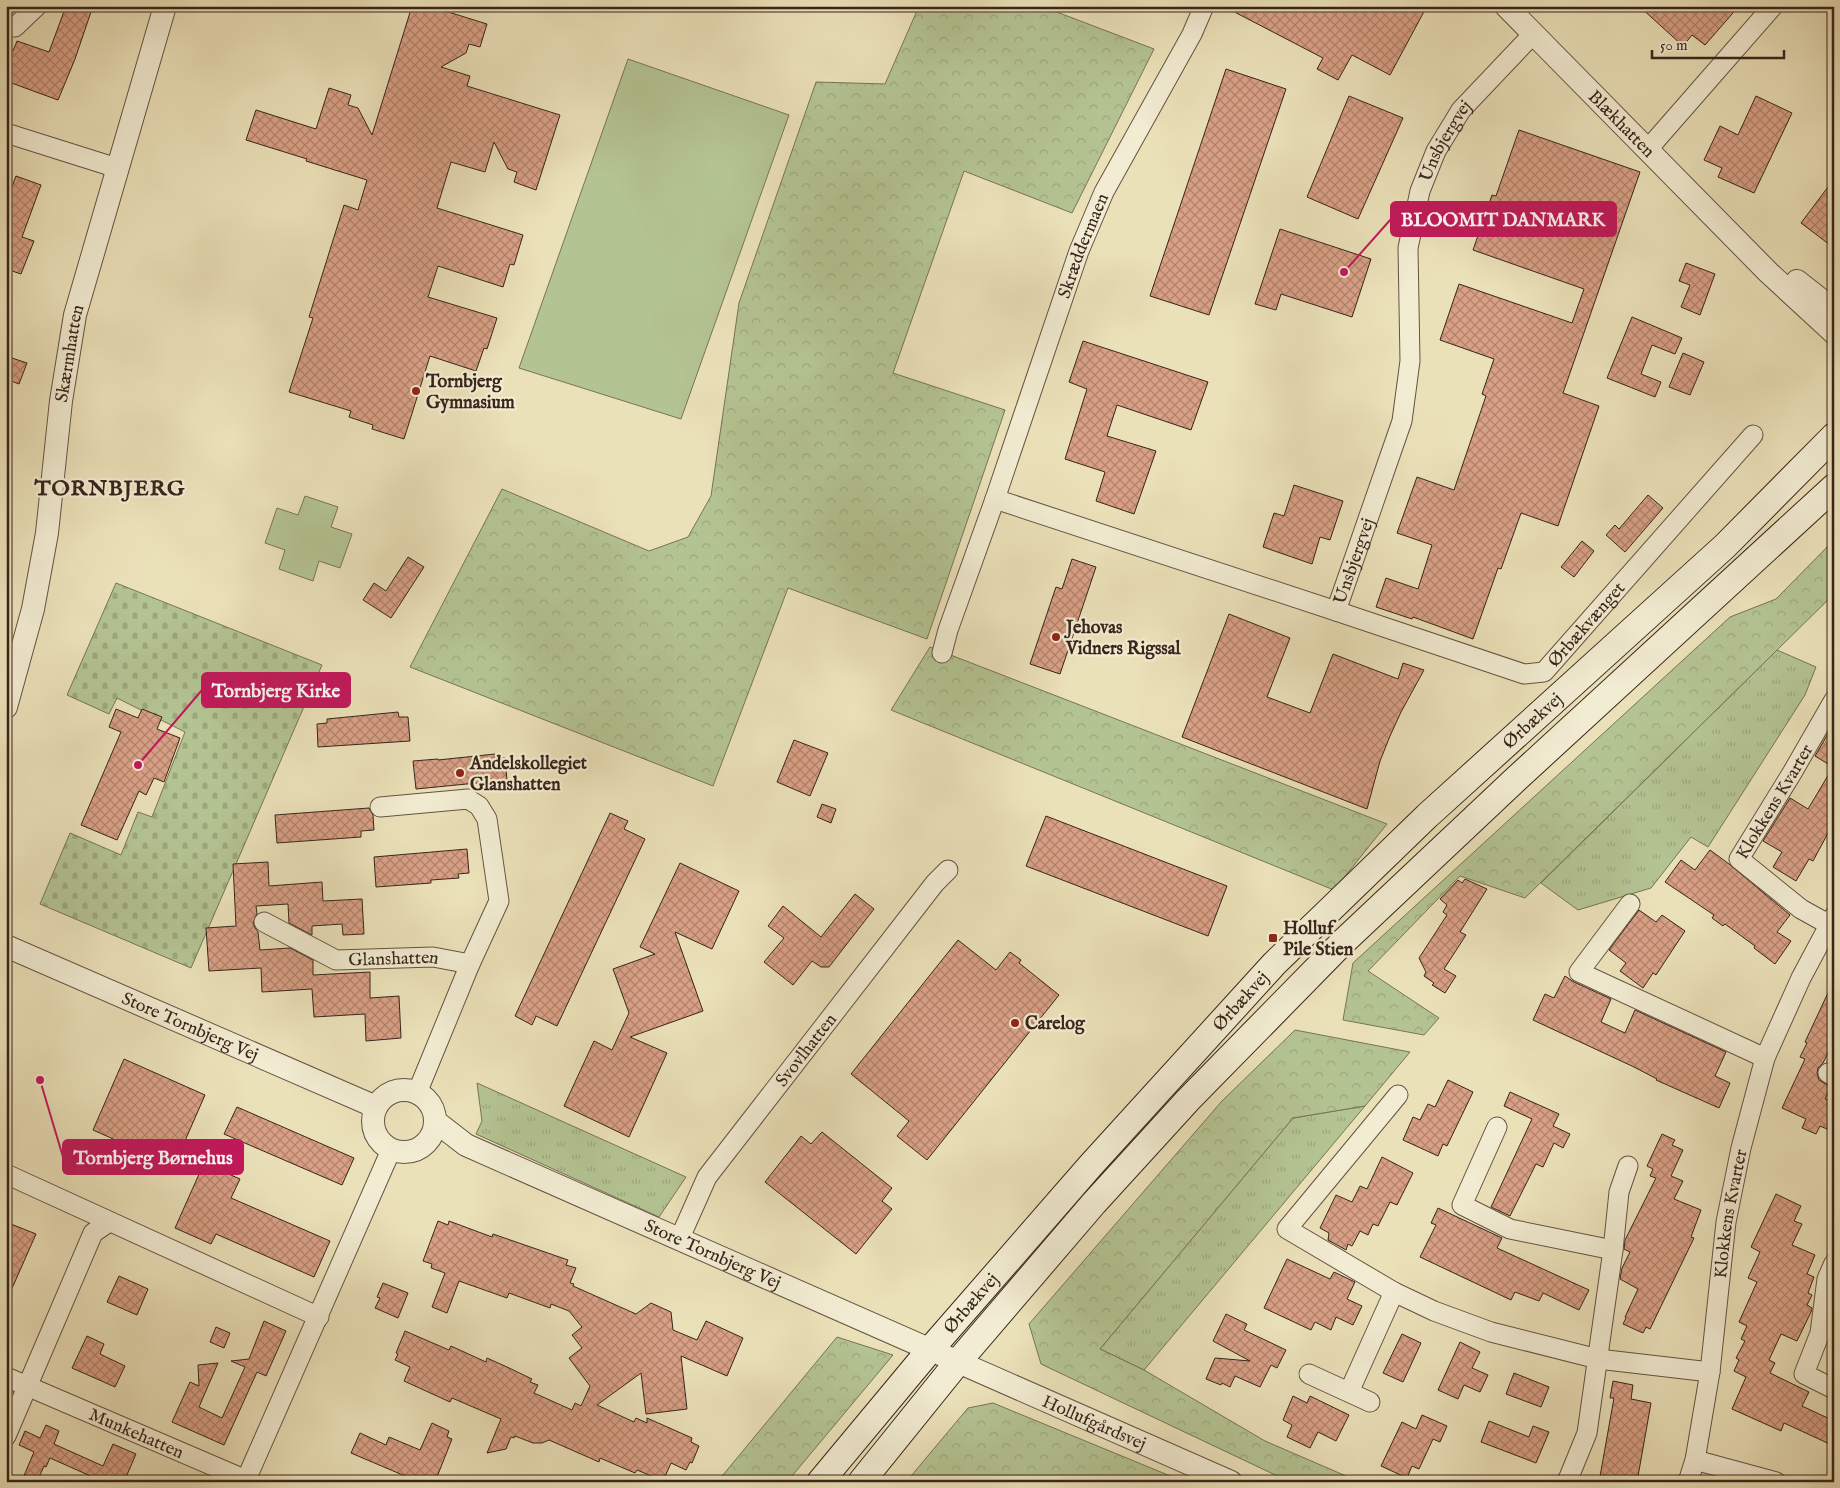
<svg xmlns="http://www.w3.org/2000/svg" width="1840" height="1488" font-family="'IM FELL English',serif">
	<defs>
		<pattern id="grass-tufts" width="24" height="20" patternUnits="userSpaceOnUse" patternTransform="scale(1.25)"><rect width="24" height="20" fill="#b4c392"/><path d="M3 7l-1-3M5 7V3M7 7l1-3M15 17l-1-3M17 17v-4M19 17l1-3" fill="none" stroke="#9ca77d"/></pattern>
		<pattern id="forest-crowns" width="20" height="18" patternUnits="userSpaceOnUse" patternTransform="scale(1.25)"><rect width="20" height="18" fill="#b4c392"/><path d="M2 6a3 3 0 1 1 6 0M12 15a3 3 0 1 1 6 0" fill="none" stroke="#9ca77d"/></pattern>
		<pattern id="cemetery-stones" width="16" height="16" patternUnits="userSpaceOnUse" patternTransform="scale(1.25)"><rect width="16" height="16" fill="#b4c392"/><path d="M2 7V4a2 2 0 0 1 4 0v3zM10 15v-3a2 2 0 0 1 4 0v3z" fill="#9ca77d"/></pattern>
		<pattern id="building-cross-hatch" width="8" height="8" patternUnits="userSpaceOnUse" patternTransform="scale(1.25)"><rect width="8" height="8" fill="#d9a085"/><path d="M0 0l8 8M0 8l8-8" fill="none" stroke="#b1826c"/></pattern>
	</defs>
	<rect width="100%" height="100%" fill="#ebe1b9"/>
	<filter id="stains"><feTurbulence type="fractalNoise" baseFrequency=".004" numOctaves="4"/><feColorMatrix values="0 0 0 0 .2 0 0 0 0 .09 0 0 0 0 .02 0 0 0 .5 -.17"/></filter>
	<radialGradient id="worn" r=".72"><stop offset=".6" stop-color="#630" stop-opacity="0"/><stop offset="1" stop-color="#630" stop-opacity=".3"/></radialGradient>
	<g fill="url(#grass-tufts)" stroke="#767456">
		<polygon points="1777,650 1816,667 1805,695 1708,847 1691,837 1651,888 1578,910 1541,883"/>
		<polygon points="477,1083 686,1177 659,1217 476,1134 482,1121"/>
		<polygon points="1365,1106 1144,1370 1100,1349 1293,1118"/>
	</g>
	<g fill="url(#forest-crowns)" stroke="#767456">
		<polygon points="919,6 1041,6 1154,49 1072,213 964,171 893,373 1005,410 927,639 788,588 713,786 410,667 502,489 649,551 688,537 711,496 739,303 816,82 885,84"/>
		<polygon points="1834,540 1834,594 1525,898 1460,876 1368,971 1439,1018 1424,1035 1343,1020 1353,963 1730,617 1776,599"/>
		<polygon points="930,647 1387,824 1334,890 891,710"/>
		<polygon points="1295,1030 1410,1052 1365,1106 1293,1118 1100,1349 1144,1370 1265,1441 1360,1482 1290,1482 1041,1364 1029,1324 1222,1101"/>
		<polygon points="837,1337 893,1355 787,1482 714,1482 723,1475"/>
		<polygon points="993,1403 1185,1482 906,1482 968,1408"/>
	</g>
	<polygon fill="url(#cemetery-stones)" stroke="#767456" points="116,583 322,665 191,968 40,904 70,833 121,855 138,812 152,817 185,732 117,698 109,714 67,695"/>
	<g fill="#b4c392" stroke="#767456">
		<polygon points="628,59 789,115 681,419 519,368"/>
		<polygon points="305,496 338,507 331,527 352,534 340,568 319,561 313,581 279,569 285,550 265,543 277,508 298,515"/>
	</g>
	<g fill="url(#building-cross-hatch)" stroke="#38241b">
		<polygon points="66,6 93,6 75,59 58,100 6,81 6,49 13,51 17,41 49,52"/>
		<polygon points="412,6 429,6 487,24 480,47 469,44 466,53 441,67 470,76 467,86 560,115 536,190 514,182 517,172 508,169 494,142 485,172 451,162 437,208 523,235 514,265 510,264 503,287 438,266 428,297 497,318 487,349 484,348 476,371 430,356 404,439 372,429 373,425 349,417 351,411 289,392 313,318 309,317 344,205 358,210 367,180 306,161 307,159 246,140 256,110 316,129 329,88 351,95 348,105 358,108 372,135"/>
		<polygon points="1223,6 1427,6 1390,75 1352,55 1338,80 1317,69 1323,58"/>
		<polygon points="1639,6 1739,6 1705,45 1692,35 1683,46"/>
		<polygon points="1226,69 1286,89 1209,315 1150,296"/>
		<polygon points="1349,96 1403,118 1358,219 1307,197"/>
		<polygon points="1756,96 1792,113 1754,193 1718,177 1722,168 1704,160 1720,126 1738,135"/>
		<polygon points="1519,130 1640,172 1563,393 1599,406 1558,526 1521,513 1501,569 1498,568 1473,639 1413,617 1412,619 1376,607 1386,578 1418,589 1432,545 1397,533 1417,477 1454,490 1486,396 1482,394 1494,359 1440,340 1459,284 1572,323 1584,289 1473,250 1492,195 1496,196"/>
		<polygon points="16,176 41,185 22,237 34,241 21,274 6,269 6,238 12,223 6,221 6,202"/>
		<polygon points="1834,179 1834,248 1801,223"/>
		<polygon points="1280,229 1371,259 1352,317 1281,294 1276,310 1255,304"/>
		<polygon points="1686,263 1715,274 1700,315 1681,307 1690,285 1679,281"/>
		<polygon points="1632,317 1682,338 1675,354 1652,345 1641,374 1661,382 1655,397 1607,378"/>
		<polygon points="1083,341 1208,382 1191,430 1117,405 1107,436 1156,451 1134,514 1096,501 1105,472 1065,459 1087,389 1069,382"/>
		<polygon points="1683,353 1704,362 1690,395 1669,387"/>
		<polygon points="6,356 27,363 19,384 6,379"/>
		<polygon points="1294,485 1343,501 1330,540 1320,537 1312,564 1263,547 1274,513 1284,516"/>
		<polygon points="1648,495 1663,508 1625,552 1606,535 1615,525 1619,529"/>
		<polygon points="1582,541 1594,551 1574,577 1561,567"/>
		<polygon points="408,557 424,567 391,618 363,600 374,583 386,591"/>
		<polygon points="1072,559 1096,567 1060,674 1030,664 1056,587 1062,589"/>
		<polygon points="1229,614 1290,638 1267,697 1310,713 1333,654 1398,679 1403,663 1424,670 1401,712 1390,736 1380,761 1367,809 1182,737"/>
		<polygon points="116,709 138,718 142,709 162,717 157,729 180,738 164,782 154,778 146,795 139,791 117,840 81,825 121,732 109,727"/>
		<polygon points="398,712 399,717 408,717 410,741 318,747 317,724 327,723 327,719"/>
		<polygon points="1834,723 1834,822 1813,861 1809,859 1796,881 1773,867 1782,852 1763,841 1790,798 1808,809 1817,794 1833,767 1815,756"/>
		<polygon points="794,740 828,753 810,796 777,782"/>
		<polygon points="495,754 495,759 505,758 507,780 416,789 413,761 438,759 438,760"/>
		<polygon points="822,804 836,809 831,823 817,817"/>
		<polygon points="369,808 373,815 374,830 361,831 361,837 277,843 275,815"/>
		<polygon points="610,813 628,821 624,829 645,839 557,1026 536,1016 532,1025 515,1016"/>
		<polygon points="1046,816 1227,886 1208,936 1026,866"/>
		<polygon points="467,849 469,873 458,874 459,878 431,880 431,883 376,887 374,857"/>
		<polygon points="1710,850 1729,864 1790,915 1777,932 1791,941 1775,964 1754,948 1755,946 1725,924 1723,926 1712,918 1714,915 1665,882 1681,860 1695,870"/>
		<polygon points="268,862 269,886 322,882 323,901 362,899 364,934 343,935 342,924 312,926 312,935 289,923 288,904 256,906 257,914 253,923 255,928 258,932 260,950 290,948 313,960 313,975 370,972 370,998 399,996 401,1038 366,1041 365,1014 314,1017 312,989 262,992 261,968 209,971 206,928 236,926 233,864"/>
		<polygon points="680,863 739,891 712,949 675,932 703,1011 630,1037 667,1053 629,1137 564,1106 594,1041 612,1050 629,1013 613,969 655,954 640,947"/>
		<polygon points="1465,879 1487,889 1460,932 1466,935 1444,969 1456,976 1445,993 1432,985 1434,983 1424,976 1426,972 1419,958 1447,915 1443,912 1447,905 1440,899 1458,880 1462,883"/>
		<polygon points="855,894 874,909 829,967 821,967 812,961 793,985 764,962 784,938 768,926 783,906 821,937"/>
		<polygon points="1639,910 1656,922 1662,915 1685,931 1656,975 1653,973 1643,988 1620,971 1626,963 1609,950"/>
		<polygon points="958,940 996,970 1010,952 1021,960 1019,963 1059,995 927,1160 897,1136 909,1121 851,1074"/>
		<polygon points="1565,976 1574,982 1611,999 1601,1022 1625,1033 1635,1010 1726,1052 1715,1076 1730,1083 1719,1108 1656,1080 1657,1079 1634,1067 1533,1020 1545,994 1554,998"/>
		<polygon points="1834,980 1834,1041 1823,1063 1818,1068 1817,1073 1819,1080 1831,1087 1825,1099 1834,1103 1834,1132 1820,1126 1816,1134 1802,1128 1806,1119 1782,1108 1805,1059 1800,1057 1807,1043 1805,1042"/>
		<polygon points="124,1059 205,1095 174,1166 93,1130"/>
		<polygon points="1448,1080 1473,1092 1447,1146 1443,1144 1438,1156 1403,1140 1413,1117 1420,1120 1428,1104 1435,1107"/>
		<polygon points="1510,1092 1559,1114 1553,1126 1570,1134 1563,1148 1554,1143 1543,1167 1536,1164 1510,1216 1491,1207 1532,1119 1504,1106"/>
		<polygon points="237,1107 354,1158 342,1185 224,1134"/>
		<polygon points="822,1132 892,1188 882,1201 892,1209 856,1254 765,1182 801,1136 811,1144"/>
		<polygon points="1662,1134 1675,1140 1672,1145 1683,1150 1671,1176 1683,1181 1674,1199 1701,1210 1691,1237 1694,1238 1650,1329 1646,1327 1643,1333 1623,1324 1626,1318 1625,1317 1638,1289 1620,1279 1622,1268 1630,1252 1624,1249 1625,1240 1656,1178 1650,1176 1653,1169 1647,1166"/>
		<polygon points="1382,1157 1413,1173 1397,1205 1390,1202 1378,1226 1373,1224 1368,1235 1360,1231 1352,1246 1348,1244 1346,1250 1328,1240 1329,1233 1320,1228 1336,1195 1352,1202 1360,1186 1367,1189"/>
		<polygon points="204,1163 240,1179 231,1198 330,1241 314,1277 216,1234 211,1244 175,1228"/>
		<polygon points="1776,1194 1801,1206 1794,1221 1802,1224 1792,1245 1815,1255 1807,1274 1814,1277 1808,1293 1812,1295 1807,1305 1812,1308 1812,1310 1797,1341 1781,1334 1769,1360 1775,1363 1770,1373 1809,1392 1802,1406 1834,1421 1834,1446 1784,1423 1781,1431 1732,1409 1746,1377 1734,1371 1739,1360 1736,1358 1745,1341 1741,1339 1747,1326 1739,1322 1757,1282 1748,1278 1760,1252 1751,1247"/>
		<polygon points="1438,1208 1502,1238 1497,1248 1589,1290 1579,1310 1543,1293 1539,1301 1515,1292 1511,1300 1420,1257 1436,1225 1431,1223"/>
		<polygon points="438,1221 448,1225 449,1221 492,1237 493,1234 568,1260 566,1265 576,1268 570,1283 574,1284 573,1286 636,1314 651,1303 671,1312 673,1330 697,1340 706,1321 743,1338 727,1376 681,1356 687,1409 646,1414 641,1373 597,1405 634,1422 636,1418 647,1423 647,1418 692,1438 691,1442 699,1446 692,1463 690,1462 686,1470 671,1463 663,1481 637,1470 635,1473 600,1458 599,1462 549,1440 542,1443 533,1443 515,1436 514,1438 511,1437 506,1449 487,1453 501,1419 452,1398 450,1402 404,1381 410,1367 395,1360 398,1354 396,1353 405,1331 449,1350 451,1346 486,1362 487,1358 507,1367 532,1379 530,1382 538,1385 534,1393 572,1410 575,1403 581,1406 590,1386 569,1358 582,1348 572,1335 582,1327 569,1311 551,1304 550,1308 509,1293 507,1298 459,1281 447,1313 432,1307 445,1273 431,1268 432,1264 423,1261"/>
		<polygon points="6,1222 36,1234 6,1302"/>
		<polygon points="1287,1259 1330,1279 1334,1272 1355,1282 1347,1299 1362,1306 1353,1325 1336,1317 1331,1330 1315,1322 1311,1330 1264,1308"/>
		<polygon points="119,1276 148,1289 137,1315 107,1302"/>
		<polygon points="383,1283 408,1293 398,1318 375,1308 380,1298 377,1297"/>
		<polygon points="1226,1314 1247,1324 1244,1330 1286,1350 1277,1368 1271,1365 1260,1387 1235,1376 1230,1387 1222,1383 1221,1385 1206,1379 1215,1358 1250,1361 1213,1341"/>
		<polygon points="264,1321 286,1331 266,1376 257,1372 224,1445 172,1422 190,1382 199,1386 198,1365 218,1363 199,1407 222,1418 245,1367 231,1361 249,1359"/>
		<polygon points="216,1327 230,1333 224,1348 210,1342"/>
		<polygon points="1402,1334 1421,1343 1403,1382 1383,1373"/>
		<polygon points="87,1336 104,1344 100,1354 125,1366 115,1387 72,1368"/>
		<polygon points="1460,1342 1480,1352 1472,1368 1488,1375 1480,1392 1464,1385 1458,1399 1438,1390"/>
		<polygon points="1514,1373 1549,1387 1541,1407 1506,1394"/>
		<polygon points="1613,1381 1633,1385 1631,1399 1651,1403 1637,1482 1599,1482 1614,1398 1610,1398"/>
		<polygon points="1293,1396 1307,1403 1310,1396 1349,1415 1336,1441 1318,1432 1310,1448 1287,1437 1292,1425 1283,1420"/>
		<polygon points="1422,1415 1447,1426 1440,1442 1433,1439 1419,1469 1412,1466 1407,1478 1381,1466 1402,1422 1416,1429"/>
		<polygon points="1489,1421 1529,1437 1533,1426 1549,1432 1536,1463 1481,1442"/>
		<polygon points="432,1423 449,1431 447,1437 452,1439 435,1482 402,1482 405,1476 351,1453 360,1433 386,1445 389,1437 420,1450"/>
		<polygon points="46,1425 59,1431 54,1444 103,1466 113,1444 136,1454 124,1482 104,1482 50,1458 46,1467 44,1466 37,1482 31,1482 23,1478 34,1452 19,1445 25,1431 40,1438"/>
	</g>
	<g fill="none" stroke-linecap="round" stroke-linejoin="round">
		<defs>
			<g id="minor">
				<polyline points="6,24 15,27 37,6"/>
				<polyline points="6,133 117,168"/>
				<polyline points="1648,149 1773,6"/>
				<path id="s1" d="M995 499 1336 611 1402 421 1410 361 1408 248 1420 191 1436 151 1461 110 1534 33"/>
				<path id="s2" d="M1336 611 1524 674 1544 672 1753 435"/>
				<path id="s3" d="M942 653 948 630 995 499 1079 251 1104 192 1192 34 1204 6"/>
				<polyline points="380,807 468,799 479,806 487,819 499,901 470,964 417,1093"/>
				<polyline points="1630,904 1579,972 1765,1058"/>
				<path id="s4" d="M264 922 336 960 433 957 470 964"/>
				<path id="s5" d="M1828 924 1801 909 1739 859 1792 773 1834 700"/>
				<polyline points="1828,1073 1834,1076"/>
				<polyline points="1398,1095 1287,1229 1394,1292 1434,1311 1491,1332 1598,1359 1710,1372"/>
				<polyline points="1497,1127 1462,1205 1510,1229 1613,1250"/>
				<polyline points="6,1174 319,1317"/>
				<path id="s6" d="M679 1240 707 1177 935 883 948 870"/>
				<polyline points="1834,1263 1827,1279 1820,1333 1804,1374 1834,1389"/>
				<polyline points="1309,1374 1370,1402"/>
				<path id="s7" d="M6 1377 246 1480"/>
				<polyline points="1349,1392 1394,1292"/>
				<polyline points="6,1436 93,1233 109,1222"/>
				<polyline points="1695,1460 1776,1482"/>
				<polyline points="245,1482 391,1150"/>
				<polyline points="1567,1482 1587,1433 1613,1250 1619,1192 1628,1166"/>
				<path id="s8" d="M1688 1482 1695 1460 1710 1372 1726 1222 1741 1148 1765 1058 1801 978 1834 916"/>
			</g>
			<g id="tertiary">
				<path id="s9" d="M1506 6 1769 273 1834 333"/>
				<polyline points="1797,281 1834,310"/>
				<path id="s10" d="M6 707 33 609 47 533 61 401 75 315 165 6"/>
				<path id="s11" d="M6 946 376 1107"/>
				<circle cx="404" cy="1121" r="31"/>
				<path id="s12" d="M435 1121 466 1145C721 1257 976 1371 1231 1482"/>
			</g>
			<g id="secondary">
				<path id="s13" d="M820 1482 929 1351 1091 1165 1274 964 1427 816 1725 546 1834 436"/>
				<polyline points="861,1482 957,1363 1094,1203 1188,1100 1343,942 1516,779 1834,487"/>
			</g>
		</defs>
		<use href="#minor" stroke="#655342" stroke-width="21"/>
		<use href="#tertiary" stroke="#655342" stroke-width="24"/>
		<use href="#secondary" stroke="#38241b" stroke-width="28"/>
		<use href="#minor" stroke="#f2ecd2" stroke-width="19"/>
		<use href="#tertiary" stroke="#f2ecd2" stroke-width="22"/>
		<use href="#secondary" stroke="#f2ecd2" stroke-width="26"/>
	</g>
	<g fill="#8f2418" stroke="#f2ecd2" stroke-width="2">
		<circle cx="416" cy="391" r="5"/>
		<circle cx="1056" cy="637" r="5"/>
		<circle cx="460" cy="773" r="5"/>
		<rect x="1268" y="933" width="10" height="10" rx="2.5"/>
		<circle cx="1015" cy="1023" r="5"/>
	</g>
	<g text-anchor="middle" stroke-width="4.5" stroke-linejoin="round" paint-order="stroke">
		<g font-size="18" fill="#38241b" stroke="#f2ecd2">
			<text dy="6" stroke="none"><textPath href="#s9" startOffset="165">Blækhatten</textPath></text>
			<text dy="6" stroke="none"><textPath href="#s1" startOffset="848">Unsbjergvej</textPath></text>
			<text dy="6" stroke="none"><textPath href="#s3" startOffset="431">Skræddermaen</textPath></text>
			<text dy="6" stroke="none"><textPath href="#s10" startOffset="360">Skærmhatten</textPath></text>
			<text dy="6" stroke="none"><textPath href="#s1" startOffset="412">Unsbjergvej</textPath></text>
			<text dy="6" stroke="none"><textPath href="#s2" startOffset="282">Ørbækvænget</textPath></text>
			<text dy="6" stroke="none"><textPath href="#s13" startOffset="1044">Ørbækvej</textPath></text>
			<text dy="6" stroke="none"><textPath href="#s5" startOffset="178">Klokkens Kvarter</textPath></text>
			<text dy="6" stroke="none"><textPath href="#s4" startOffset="139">Glanshatten</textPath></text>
			<text dy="6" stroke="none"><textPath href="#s13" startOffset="639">Ørbækvej</textPath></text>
			<text dy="6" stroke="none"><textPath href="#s11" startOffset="201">Store Tornbjerg Vej</textPath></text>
			<text dy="6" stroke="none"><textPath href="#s6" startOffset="230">Svovlhatten</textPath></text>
			<text dy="6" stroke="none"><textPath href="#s8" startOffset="272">Klokkens Kvarter</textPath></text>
			<text dy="6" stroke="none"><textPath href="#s12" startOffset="309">Store Tornbjerg Vej</textPath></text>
			<text dy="6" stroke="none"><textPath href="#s13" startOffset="234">Ørbækvej</textPath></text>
			<text dy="6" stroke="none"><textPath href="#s12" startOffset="726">Hollufgårdsvej</textPath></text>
			<text dy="6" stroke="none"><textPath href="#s7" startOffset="142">Munkehatten</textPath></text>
		</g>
		<g font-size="18" font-weight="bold" fill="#38241b" stroke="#f2ecd2" text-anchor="start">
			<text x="426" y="387">Tornbjerg<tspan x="426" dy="21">Gymnasium</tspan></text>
			<text x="1066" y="633">Jehovas<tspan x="1066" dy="21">Vidners Rigssal</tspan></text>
			<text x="470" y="769">Andelskollegiet<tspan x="470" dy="21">Glanshatten</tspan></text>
			<text x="1283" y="934">Holluf<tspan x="1283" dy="21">Pile Stien</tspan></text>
			<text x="1025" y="1029">Carelog</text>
		</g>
		<g font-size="22" font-weight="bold" letter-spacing="1" fill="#38241b" stroke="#f2ecd2">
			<text x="110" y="495">TORNBJERG</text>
		</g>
	</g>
	<path fill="none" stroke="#c2185b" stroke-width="2" d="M1344 272L1391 219M138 765L202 690M40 1080L63 1157"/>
	<g fill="#c2185b" stroke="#f2ecd2" stroke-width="2">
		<circle cx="1344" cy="272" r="5"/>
		<circle cx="138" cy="765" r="5"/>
		<circle cx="40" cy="1080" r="5"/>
	</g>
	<g fill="#c2185b" stroke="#c2185b" stroke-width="2">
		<rect x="1391" y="202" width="225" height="34" rx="5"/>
		<rect x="202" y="673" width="148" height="34" rx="5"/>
		<rect x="63" y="1140" width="180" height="34" rx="5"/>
	</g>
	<g font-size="19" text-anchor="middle" font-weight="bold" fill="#fff">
		<text x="1503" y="226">BLOOMIT DANMARK</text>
		<text x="276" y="697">Tornbjerg Kirke</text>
		<text x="153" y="1164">Tornbjerg Børnehus</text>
	</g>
	<rect width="1840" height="1488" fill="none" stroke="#ebe1b9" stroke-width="25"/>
	<rect x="8" y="8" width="1825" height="1473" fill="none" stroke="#38241b" stroke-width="2.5"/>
	<rect x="12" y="12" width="1815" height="1463" fill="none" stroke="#38241b"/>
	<path d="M1652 50v8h132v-8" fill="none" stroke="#38241b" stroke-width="2.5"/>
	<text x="1660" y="50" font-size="15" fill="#38241b" stroke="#f2ecd2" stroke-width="4" paint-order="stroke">50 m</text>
	<rect width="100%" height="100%" filter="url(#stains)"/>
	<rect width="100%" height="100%" fill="url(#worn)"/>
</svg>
